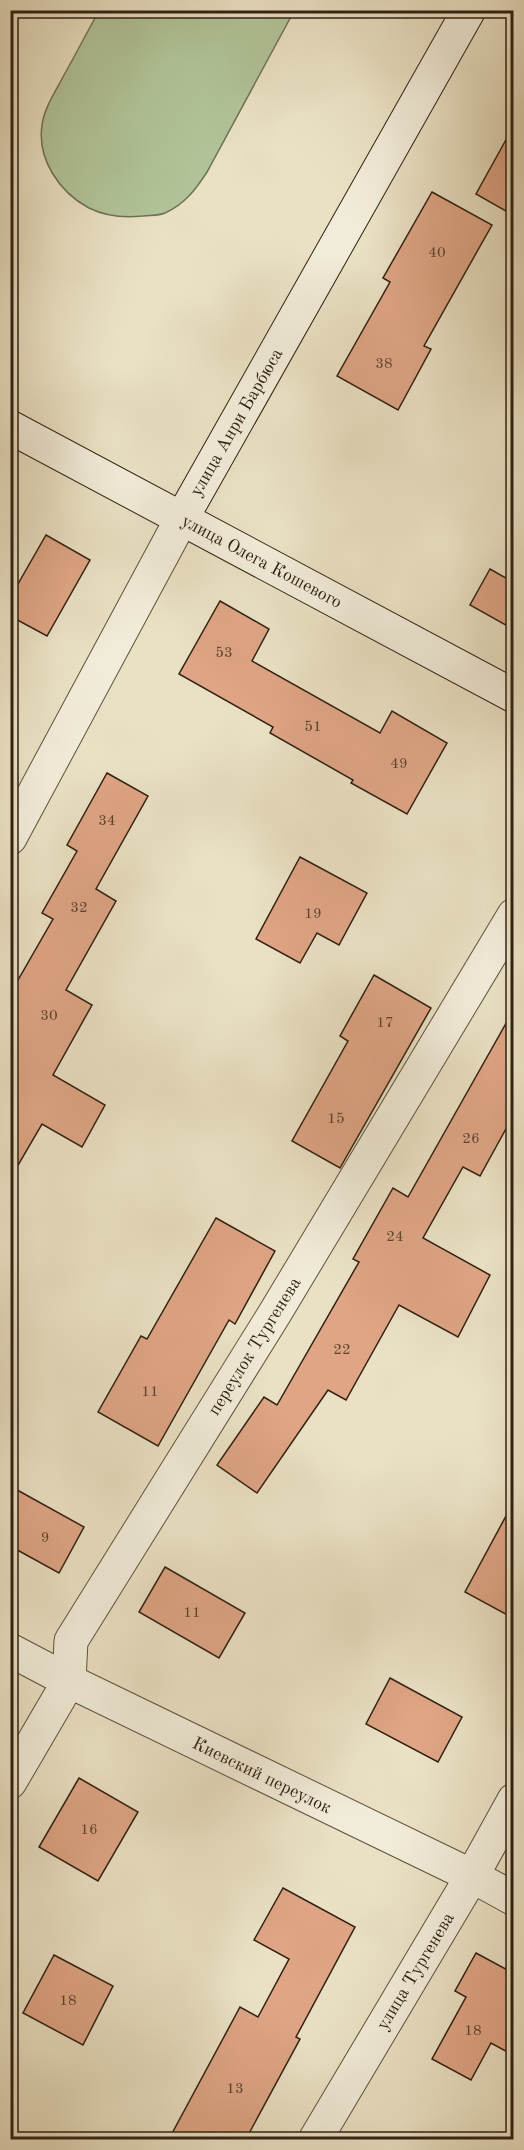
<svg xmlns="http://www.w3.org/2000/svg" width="524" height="2150" font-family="'Old Standard TT',serif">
	<rect width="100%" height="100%" fill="#eae1c4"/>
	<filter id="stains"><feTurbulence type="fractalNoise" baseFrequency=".00333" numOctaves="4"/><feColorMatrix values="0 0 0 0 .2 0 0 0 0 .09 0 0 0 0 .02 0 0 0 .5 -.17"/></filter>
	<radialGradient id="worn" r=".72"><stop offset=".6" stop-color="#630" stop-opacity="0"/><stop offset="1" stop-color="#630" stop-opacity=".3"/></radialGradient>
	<path fill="#b1c499" stroke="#717256" stroke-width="1.5" d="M99 11H294L207 172C196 189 185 204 165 213 158 216 150 215 143 216 125 218 105 216 89 208 59 192 37 159 42 125 44 108 56 91 64 75 76 54 87 32 99 11Z"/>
	<g fill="#dfa585" stroke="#312112" stroke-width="1.5">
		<polygon points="513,127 513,215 476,194"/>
		<polygon points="432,192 492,225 424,346 431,349 398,410 337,376 390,282 383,278"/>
		<polygon points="46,535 90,560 47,636 10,616 10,598"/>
		<polygon points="490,569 513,582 513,629 470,605"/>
		<polygon points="220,601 269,629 252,661 380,733 392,711 447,743 407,814 351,783 353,780 270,733 273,727 179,674"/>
		<polygon points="107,773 148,796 96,889 116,901 66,990 92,1005 53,1075 105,1105 82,1147 42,1124 10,1179 10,994 53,919 42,913 77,851 67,845"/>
		<polygon points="300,857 367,893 339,945 317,933 300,963 256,939"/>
		<polygon points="374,975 431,1008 340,1168 292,1141 348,1041 340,1036"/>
		<polygon points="513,1011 513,1116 480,1176 463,1167 423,1238 490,1275 458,1337 399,1305 346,1400 328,1390 257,1493 217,1465 264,1397 277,1405 359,1262 353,1259 393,1188 408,1197"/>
		<polygon points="216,1218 275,1251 235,1324 229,1320 158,1446 98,1412 141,1336 147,1339"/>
		<polygon points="10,1486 84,1527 59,1573 10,1546"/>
		<polygon points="513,1503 513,1618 465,1592"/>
		<polygon points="165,1567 245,1613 219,1658 139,1612"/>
		<polygon points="390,1678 462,1717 438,1762 366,1724"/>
		<polygon points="79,1778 138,1812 98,1881 39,1847"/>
		<polygon points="283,1888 355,1927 296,2037 300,2039 246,2139 169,2139 240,2007 258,2017 289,1959 254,1940"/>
		<polygon points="476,1953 513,1973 513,2055 491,2043 471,2080 432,2059 466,1997 455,1991"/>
		<polygon points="54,1955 113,1986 83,2045 23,2013"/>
	</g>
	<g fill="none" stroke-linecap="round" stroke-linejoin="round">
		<defs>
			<g id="street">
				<polyline points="10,838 182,518"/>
				<polyline points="10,1650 69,1681 472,1876 514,1899"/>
				<polyline points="10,1782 69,1681 71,1641 275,1313 514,915"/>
				<polyline points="315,2140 472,1876 514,1800"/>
			</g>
			<g id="secondary">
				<polyline points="10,427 514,696"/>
				<polyline points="182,518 469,10"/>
			</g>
		</defs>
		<use href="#street" stroke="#5f513e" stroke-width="35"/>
		<use href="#secondary" stroke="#312112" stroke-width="35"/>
		<use href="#street" stroke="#f1ecd9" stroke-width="33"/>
		<use href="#secondary" stroke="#f1ecd9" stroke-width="33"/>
	</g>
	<g text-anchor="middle" stroke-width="5" stroke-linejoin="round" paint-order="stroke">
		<g font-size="15" fill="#5c422f">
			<text x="437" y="257">40</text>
			<text x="384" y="368">38</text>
			<text x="224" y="657">53</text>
			<text x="313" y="731">51</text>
			<text x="399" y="768">49</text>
			<text x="107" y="825">34</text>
			<text x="79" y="912">32</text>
			<text x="313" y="918">19</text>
			<text x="49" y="1020">30</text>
			<text x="385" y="1027">17</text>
			<text x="336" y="1123">15</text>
			<text x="471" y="1143">26</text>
			<text x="395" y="1241">24</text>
			<text x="342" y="1354">22</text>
			<text x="150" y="1396">11</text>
			<text x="45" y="1542">9</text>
			<text x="192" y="1617">11</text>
			<text x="89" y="1834">16</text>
			<text x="68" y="2005">18</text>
			<text x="473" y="2035">18</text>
			<text x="235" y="2093">13</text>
		</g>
		<g font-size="18" fill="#312112" stroke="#f1ecd9">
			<text transform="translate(236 422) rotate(-60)" y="6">улица Анри Барбюса</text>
			<text transform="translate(262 561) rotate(28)" y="6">улица Олега Кошевого</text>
			<text transform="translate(254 1346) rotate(-58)" y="6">переулок Тургенева</text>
			<text transform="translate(262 1775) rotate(26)" y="6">Киевский переулок</text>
			<text transform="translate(415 1971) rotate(-59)" y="6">улица Тургенева</text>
		</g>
	</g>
	<rect width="524" height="2150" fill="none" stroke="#eae1c4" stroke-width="36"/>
	<rect x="12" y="12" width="500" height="2126" fill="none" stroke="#312112" stroke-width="3"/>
	<rect x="18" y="18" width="488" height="2114" fill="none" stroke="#312112" stroke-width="1.5"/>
	<rect width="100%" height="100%" filter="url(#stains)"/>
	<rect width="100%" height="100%" fill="url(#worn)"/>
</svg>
